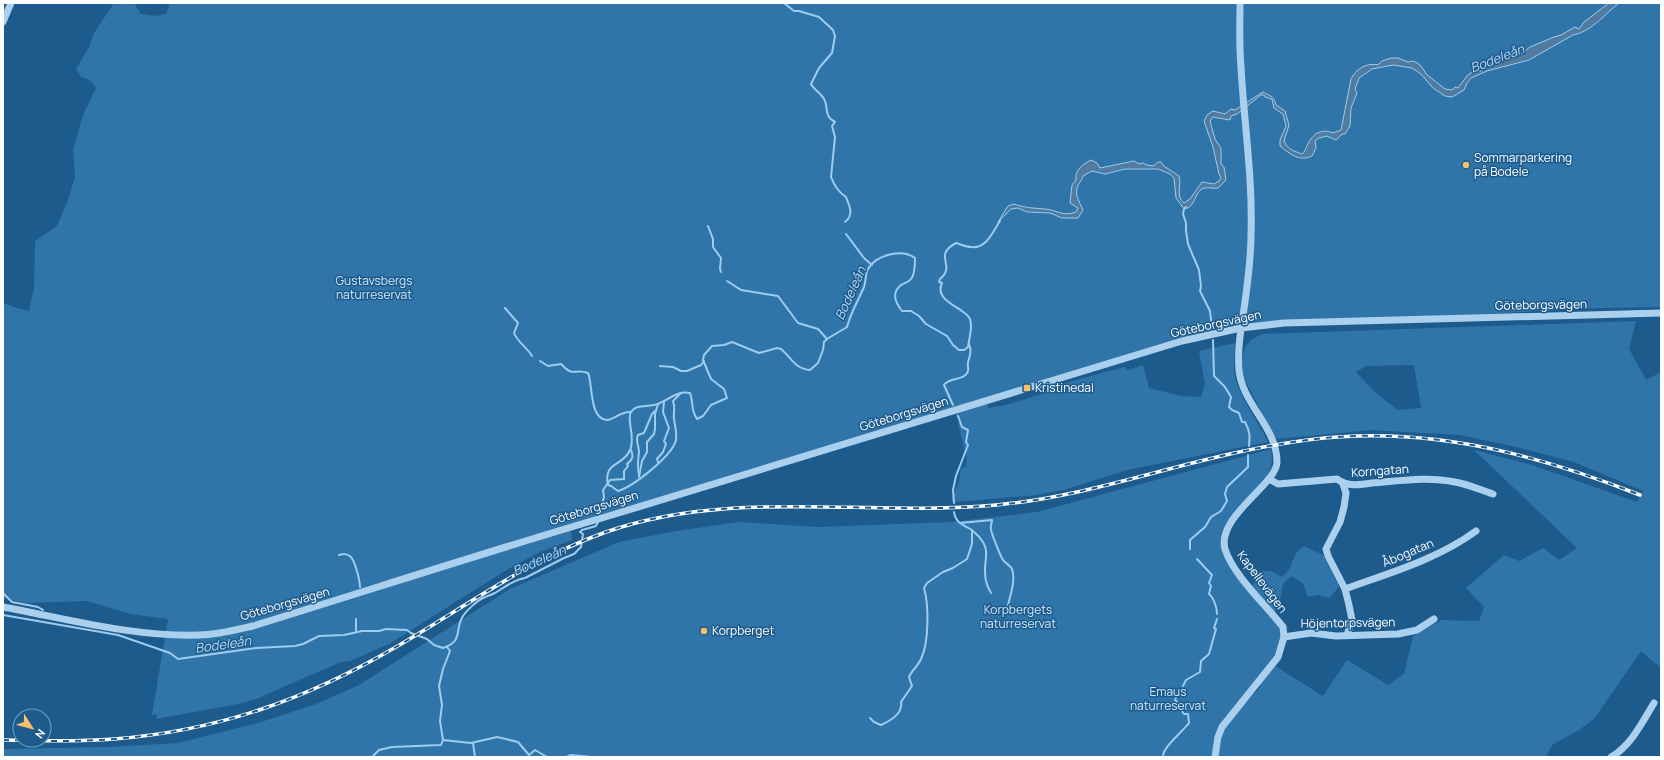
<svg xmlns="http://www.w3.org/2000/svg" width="1664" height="760" font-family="Manrope,sans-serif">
	<rect width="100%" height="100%" fill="#1d5b8d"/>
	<g fill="#3075aa" fill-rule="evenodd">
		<path d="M114 3H134L141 14 155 16 166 14 170 3H1661V307L1602 308 1256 325 1223 330 987 398 988 408 1006 405 1038 395 1058 385 1124 367 1128 370 1143 365 1149 388 1181 396 1201 397 1205 384 1199 351 1235 343C1235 353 1233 367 1235 377 1241 401 1258 420 1268 442L1127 470 1067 489 1037 495 955 502V500H951L959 481 961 468 965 467 967 461 958 423 960 422 952 409 570 525 572 540 540 552 508 569 389 644 350 661 341 662 256 699 238 704 156 719 157 714 152 715 168 619 131 614 87 601 26 603 3 598V303L17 308 29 311 34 288 35 241 57 226 68 200 75 177 73 150 83 115 96 88C92 81 89 79 81 77L76 69 89 47 94 33Z"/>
		<path d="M1636 321 1629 349 1646 380 1661 372V667L1651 660 1641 651 1594 719 1579 730 1552 745 1546 757H1218L1223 732 1232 718 1260 687 1258 679 1227 716 1212 757H3V749L108 747 178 743 258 723 316 704 359 685 510 589 619 542 676 531 739 522 818 527 952 522 1037 512 1271 449 1272 459 1271 466H1272L1266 477 1226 524C1223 531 1220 537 1221 545 1223 557 1239 586 1251 588L1260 571H1271L1282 577 1289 570 1296 553 1304 546 1323 555 1339 586 1330 598 1318 595 1308 597 1303 583 1291 576 1283 584 1279 605 1271 618 1281 629V644L1270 663 1323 696 1347 660 1388 685 1404 674 1413 636 1442 620 1479 621 1484 607 1466 588 1504 555 1519 561 1543 548 1559 560 1577 548 1474 450 1532 465 1637 502 1643 491 1574 462 1512 446 1460 435 1371 430 1275 439 1243 376 1242 360 1245 347 1252 339 1263 334ZM1414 365 1421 408 1398 410 1376 393 1356 372 1366 366Z"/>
	</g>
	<path fill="#517c9f" stroke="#9dccee" d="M1609 3H1619C1605 14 1591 32 1573 35L1529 60 1487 71 1471 78 1467 83 1464 90 1452 97 1445 96 1433 88 1421 74 1412 68 1393 65 1372 69 1359 78 1355 89 1357 93 1351 108 1350 126 1345 134H1342L1336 140 1327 136 1319 138 1315 141 1316 148 1312 156C1299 162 1290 154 1280 146V140L1286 126 1283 114 1274 108 1272 99 1265 97 1264 95H1261L1237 114 1231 116 1230 120 1213 117 1210 121 1215 139 1221 148V164L1224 167 1226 180 1218 188C1214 189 1208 187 1204 188 1194 191 1196 208 1184 209L1176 198 1174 178 1170 174 1158 169H1125L1105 174 1092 171 1083 176C1082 181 1078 183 1077 188 1075 196 1080 203 1083 210L1078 218H1062L1050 213 1027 212 1018 208 1011 209 998 222 1008 206 1014 204C1026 208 1033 208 1045 209 1058 210 1062 217 1076 212L1078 208 1070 203 1072 185 1076 180C1074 171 1083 164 1091 160L1097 163 1100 168 1134 161 1139 164 1143 163 1147 165 1153 166 1158 162H1161L1164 166 1179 176C1182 185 1175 196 1184 203L1190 199 1202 182 1214 184 1219 181 1221 178 1219 174 1213 147 1204 121 1207 115 1213 111 1225 114 1231 109 1235 110 1263 92C1270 96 1274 96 1276 105L1285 111 1289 125 1284 141C1288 150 1294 151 1302 154 1305 152 1305 150 1307 146 1312 134 1321 128 1333 133L1341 130 1351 79C1356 69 1367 62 1378 65L1382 61 1391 58H1398L1408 62 1413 61 1419 64 1424 70 1426 74 1445 89 1452 90 1455 87 1458 88 1467 76 1473 71H1481L1493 61 1518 56 1530 47 1554 37 1561 35 1575 27 1579 29 1584 22Z"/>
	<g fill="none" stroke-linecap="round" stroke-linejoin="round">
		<g stroke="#9dccee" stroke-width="2">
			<path d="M784 3 794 11H799L819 17 833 30 835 36 832 53 819 68 811 84C814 90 821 93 824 99 829 107 823 116 835 122L832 126 835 137 831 177C834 185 838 192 846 197 850 207 854 215 845 222"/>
			<polyline points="1186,207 1184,209 1183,214 1186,223 1186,231 1188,244 1199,270 1201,286 1200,291 1210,311 1212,328"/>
			<polyline points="708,226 713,239 713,247 721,258 720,269 721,272"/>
			<polyline points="846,234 864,258 872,265"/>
			<polyline points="727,281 741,290 778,296 798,323 818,329 827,339"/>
			<path d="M505 308 518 323 514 333C518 343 527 347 532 356"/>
			<path d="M1213 340 1214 376 1225 387 1231 397 1229 407 1232 410 1239 413 1242 422H1245C1250 431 1250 436 1249 446"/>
			<path d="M540 361 548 366 561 364C574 378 574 368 588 373 593 384 589 419 607 420 614 420 619 412 630 412"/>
			<polyline points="660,366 673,367 681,371 687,371 701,365 704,361"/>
			<path d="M953 405 944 385C949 377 965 381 968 371 969 368 967 365 968 362 970 355 972 351 969 344"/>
			<polyline points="658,462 657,459 663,452 666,444 664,441 669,428 663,412 664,402"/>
			<path d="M639 475C637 466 638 460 639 452 639 445 635 441 638 435L644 433 652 414 655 411"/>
			<polyline points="639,477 642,461 647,452 647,442 654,434 655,429 655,414 658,404"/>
			<path d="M608 485C603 461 623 467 630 450 636 438 626 419 631 412 636 404 646 407 654 405 668 402 675 390 690 393 694 403 690 409 697 419L703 416 711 405 727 398 724 389 711 379 703 360 704 355 712 346 724 345 732 342 759 353 777 348 781 349C791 357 795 369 810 370L818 363 823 350 824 342 827 339 847 327C851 312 858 301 864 287 866 282 865 274 868 269 876 255 902 248 915 258 915 264 915 275 911 279 908 283 903 283 900 286 891 294 896 303 902 311H911L919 316 926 324 947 336 953 345 959 350H964L968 347C969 339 973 327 970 319 966 308 933 302 942 283L939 282 940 279C957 265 932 256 956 243 960 244 966 247 971 247 987 249 993 231 1000 221"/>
			<path d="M608 485 611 486 618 491C634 486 672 456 676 440 677 433 675 426 674 419 673 412 676 408 673 401L681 393"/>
			<polyline points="954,503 953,490 956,476 968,445 966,442 968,430 962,427 958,416"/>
			<path d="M599 517 604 497 603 490 610 480 624 479V471L628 466 627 464C632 460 634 457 631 450"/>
			<path d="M960 523 992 520C992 523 990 526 991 529 991 533 1001 557 1003 560 1006 564 1010 565 1012 569 1016 581 1010 595 1008 606"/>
			<path d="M973 531C996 551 981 558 986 581 987 585 989 590 991 593"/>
			<polyline points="1190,549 1190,540 1205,527 1211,517 1221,511 1227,501 1225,494 1227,487 1248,467 1248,455"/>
			<path d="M339 555C343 554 347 553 351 557 355 561 360 581 360 587"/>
			<path d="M1197 559 1212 575 1209 583 1211 586 1209 594C1214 598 1217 608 1217 614"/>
			<polyline points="3,593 12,602 38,607 43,610"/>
			<path d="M3 615 118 635 170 653 178 659 256 648 295 646 303 644 319 636 344 635 362 631H379L386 629 407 630 411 633 427 639 434 645 443 648C464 641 454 630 463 616 467 610 477 601 483 598 487 596 491 595 495 593 505 587 513 580 525 578L564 558 574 554 581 547 583 534 580 532 582 530 596 526 598 522"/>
			<polyline points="356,632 356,619"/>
			<polyline points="1183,686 1186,680 1200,672 1201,661 1209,654 1216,629 1214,628 1217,619"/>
			<polyline points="1177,702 1175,700 1179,690"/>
			<path d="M870 718 874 722 881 725C890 721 903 713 901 702L912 686 909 677C912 670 918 666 921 659 929 643 929 605 924 588L927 583 943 572 953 568 967 559 972 544V530C964 525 956 524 954 512"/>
			<polyline points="443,740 471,743 497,737 518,742 529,755 535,750 547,757"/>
			<polyline points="473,743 475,757"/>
			<polyline points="372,757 379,750 392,747 441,745 443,740 440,721 442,705 439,686 443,669 450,651 447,647"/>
			<polyline points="566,757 571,755 592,757"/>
			<path d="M1163 757C1162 748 1182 732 1189 723L1188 714H1184L1180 708"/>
		</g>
		<g stroke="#aad0ed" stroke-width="7">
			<polyline points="3,22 11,3"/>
			<path d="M1269 479 1278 484 1337 479C1347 487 1360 485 1372 483 1399 481 1427 476 1455 482 1468 484 1480 490 1493 494"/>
			<polyline points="1343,484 1346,493 1344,507 1340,522 1326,549 1328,556 1345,589 1349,605 1352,620 1347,635"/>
			<path d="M1345 589C1389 573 1438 559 1476 531"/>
			<path d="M3 607C68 619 133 637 199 635 217 635 236 630 253 626 373 589 492 550 612 515L1136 355 1182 341 1241 328 1284 323 1661 313"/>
			<polyline points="1284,637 1311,633 1336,636 1398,634 1417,630 1434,619"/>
			<path d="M1215 757 1218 737 1222 727 1278 657 1284 637 1283 627C1266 605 1233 575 1225 549 1216 517 1277 484 1277 462 1277 427 1242 404 1239 370 1237 347 1242 324 1245 302 1248 280 1251 258 1251 235 1253 179 1244 123 1241 67 1239 46 1240 24 1240 3"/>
			<path d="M1611 757C1631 746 1643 721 1654 703"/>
		</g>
		<defs>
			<path id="rail" d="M3 740C40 741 77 742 114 739 218 731 307 699 396 647 465 607 530 559 606 532 732 488 866 517 996 505 1076 498 1153 471 1230 454 1272 445 1314 437 1357 436 1455 433 1549 459 1640 495"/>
		</defs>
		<use href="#rail" stroke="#fff" stroke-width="3.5"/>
		<use href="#rail" stroke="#1d5b8d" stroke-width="2" stroke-dasharray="6" stroke-linecap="butt"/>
	</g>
	<g fill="#fcc069" stroke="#1d5b8d" stroke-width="1.5">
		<circle cx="1466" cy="165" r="4"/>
		<rect x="1023" y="384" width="8" height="8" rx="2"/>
		<circle cx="704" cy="631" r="4"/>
	</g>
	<g text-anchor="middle" stroke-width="3" stroke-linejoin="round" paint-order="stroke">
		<g font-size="12" fill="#fff" stroke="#1d5b8d" text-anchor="start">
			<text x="1474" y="162">Sommarparkering<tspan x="1474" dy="14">på Bodele</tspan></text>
			<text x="1035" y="392">Kristinedal</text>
			<text x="712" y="635">Korpberget</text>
		</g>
		<g font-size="12" fill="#d0e7f9" stroke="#1d5b8d">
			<text x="374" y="285">Gustavsbergs<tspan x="374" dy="14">naturreservat</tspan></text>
			<text x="1018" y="614">Korpbergets<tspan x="1018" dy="14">naturreservat</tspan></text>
			<text x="1168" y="696">Emaus<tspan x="1168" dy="14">naturreservat</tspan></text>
		</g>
		<g font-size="12" fill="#fff" stroke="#1d5b8d">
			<text transform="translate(1541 305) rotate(-1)" y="4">Göteborgsvägen</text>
			<text transform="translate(1216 324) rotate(-12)" y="4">Göteborgsvägen</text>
			<text transform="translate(904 414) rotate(-17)" y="4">Göteborgsvägen</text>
			<text transform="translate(1380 471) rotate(-4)" y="4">Korngatan</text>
			<text transform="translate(594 508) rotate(-17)" y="4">Göteborgsvägen</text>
			<text transform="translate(1408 553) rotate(-23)" y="4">Åbogatan</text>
			<text transform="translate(1262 582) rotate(53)" y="4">Kapellevägen</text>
			<text transform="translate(285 604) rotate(-16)" y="4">Göteborgsvägen</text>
			<text transform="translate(1348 623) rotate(-1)" y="4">Höjentorpsvägen</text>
		</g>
		<g font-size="13" font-style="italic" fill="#b6d9f4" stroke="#1d5b8d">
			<text transform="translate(1497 58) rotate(-21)" y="5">Bodeleån</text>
			<text transform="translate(850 293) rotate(-66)" y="5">Bodeleån</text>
			<text transform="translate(539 560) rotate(-24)" y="5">Bodeleån</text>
			<text transform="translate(223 644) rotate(-8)" y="5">Bodeleån</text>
		</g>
	</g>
	<rect width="1664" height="760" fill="none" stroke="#ffffff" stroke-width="8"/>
	<g transform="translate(32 728) rotate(126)"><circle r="19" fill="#1d5b8d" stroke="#779dbb"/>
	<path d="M0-3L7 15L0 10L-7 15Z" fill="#fcc069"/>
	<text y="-6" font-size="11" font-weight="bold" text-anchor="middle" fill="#ffffff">N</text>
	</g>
</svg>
